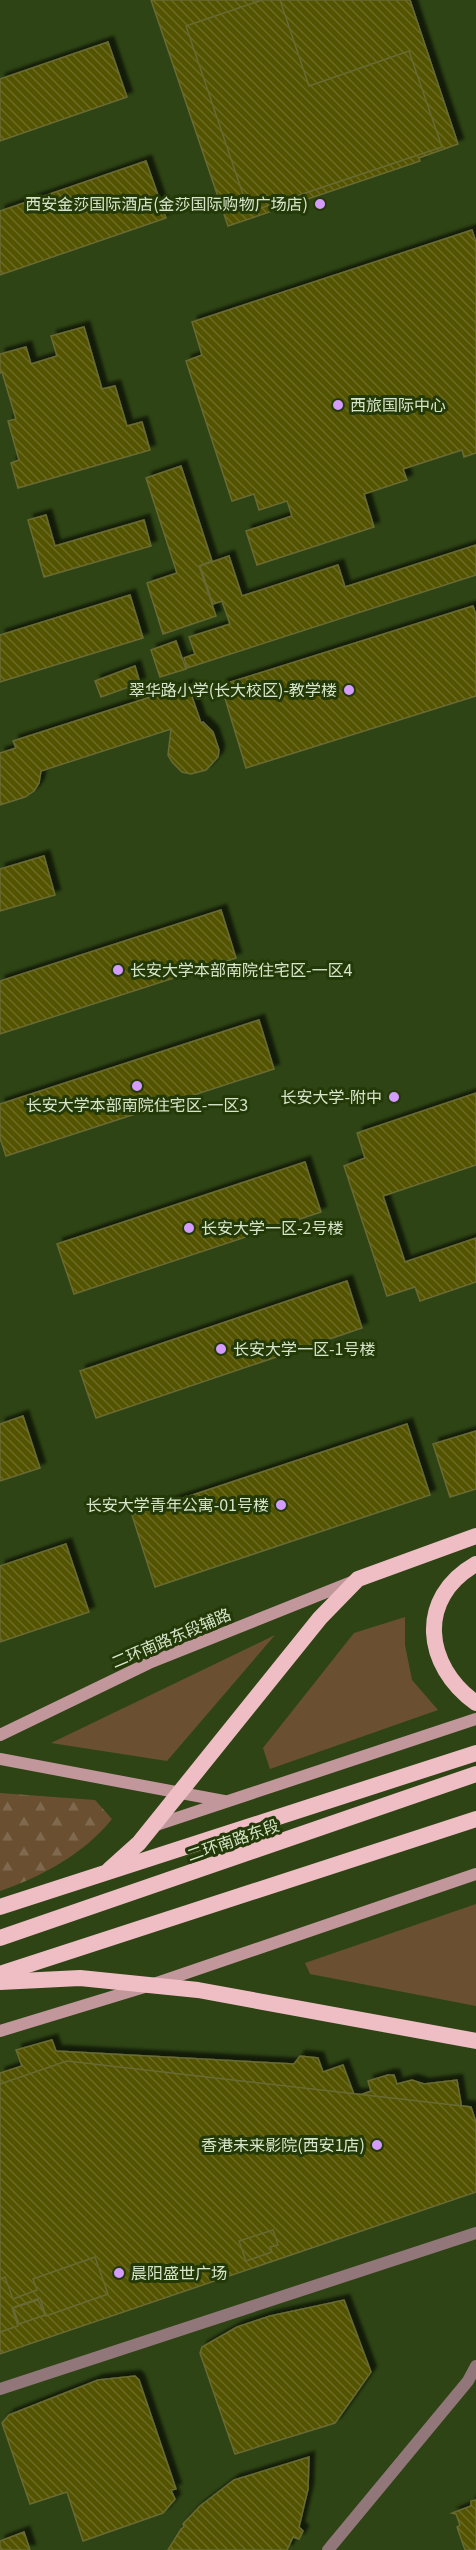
<svg xmlns="http://www.w3.org/2000/svg" width="476" height="2550" font-family="Georgia,'Noto Sans SC',serif">
	<defs>
		<pattern id="forest-firs" width="22" height="20" patternUnits="userSpaceOnUse" patternTransform="scale(1.5)"><rect width="22" height="20" fill="#6a5031"/><path d="M5 1l3.5 6h-7zM16 11l3.5 6h-7z" fill="#7f694e"/></pattern>
		<pattern id="building-back-hatch" width="6" height="6" patternUnits="userSpaceOnUse" patternTransform="scale(1.5)"><rect width="6" height="6" fill="#525301"/><path d="M-1 5l2 2M0 0l6 6M5-1l2 2" fill="none" stroke="#6a6c25"/></pattern>
		<filter id="shadow"><feDropShadow dx="5.5" dy="-5.5" stdDeviation="1.5" flood-color="#0009"/></filter>
	</defs>
	<rect width="100%" height="100%" fill="#2e4414"/>
	<g fill="#6a5031">
		<polygon points="405,1617 405,1645 412,1680 438,1710 270,1769 263,1748 354,1633"/>
		<polygon points="275,1635 167,1761 51,1743"/>
		<polygon points="476,1904 476,2006 310,1974 305,1963"/>
	</g>
	<path fill="url(#forest-firs)" d="M0 1793 95 1800 112 1819C85 1853 41 1877 0 1891Z"/>
	<g fill="url(#building-back-hatch)" stroke="#696b34" stroke-width="1.5" filter="url(#shadow)">
		<polygon points="151,0 410,0 458,144 419,158 420,161 228,226"/>
		<polygon points="262,0 280,0 309,86 409,51 442,147 249,212 186,26"/>
		<polygon points="108,42 127,97 0,141 0,79"/>
		<polygon points="146,161 166,218 0,275 0,211"/>
		<polygon points="472,230 476,242 476,453 464,457 462,450 403,469 407,480 364,494 374,527 257,565 246,531 292,516 287,501 259,510 254,494 232,501 186,361 202,355 192,322"/>
		<polygon points="84,327 102,389 115,386 127,426 142,422 150,450 18,488 11,463 19,460 8,421 16,419 2,372 0,373 0,354 26,347 31,364 57,356 51,336"/>
		<polygon points="181,466 212,561 199,566 216,616 163,634 147,583 177,573 146,478"/>
		<polygon points="46,515 55,546 144,520 151,546 44,577 28,520"/>
		<polygon points="476,545 476,575 187,668 184,658 195,654 189,637 230,624 222,601 213,604 200,566 229,556 242,596 338,565 345,587"/>
		<polygon points="130,595 143,638 0,682 0,635"/>
		<polygon points="473,606 476,615 476,696 246,768 221,685"/>
		<polygon points="176,641 186,669 160,677 151,650"/>
		<polygon points="135,666 140,683 101,697 95,681"/>
		<polygon points="188,685 201,723 203,722 213,732 219,750 218,757 206,770 191,774 182,772 172,762 168,755 171,729 41,771 39,783 34,791 25,797 0,805 0,753 16,748 13,741"/>
		<polygon points="44,856 55,895 0,911 0,869"/>
		<polygon points="221,910 236,958 0,1034 0,981"/>
		<polygon points="259,1020 274,1069 6,1156 0,1138 0,1104"/>
		<polygon points="476,1093 476,1165 383,1196 405,1262 476,1238 476,1282 420,1301 415,1287 387,1296 344,1166 365,1158 357,1133"/>
		<polygon points="305,1162 321,1212 74,1294 57,1244"/>
		<polygon points="347,1281 362,1328 96,1418 80,1371"/>
		<polygon points="23,1416 40,1468 0,1481 0,1424"/>
		<polygon points="407,1424 430,1495 155,1587 132,1515"/>
		<polygon points="476,1431 476,1489 450,1497 433,1444"/>
		<polygon points="66,1544 89,1612 0,1642 0,1566"/>
		<polygon points="52,2040 56,2051 294,2064 300,2056 318,2058 323,2072 343,2065 355,2097 371,2091 368,2081 388,2075 394,2075 397,2084 412,2080 424,2084 457,2080 462,2109 461,2118 454,2135 434,2148 436,2156 388,2170 385,2161 363,2168 254,2204 255,2209 250,2210 249,2206 181,2228 170,2196 0,2250 0,2073 22,2066 16,2050"/>
		<polygon points="67,2061 471,2107 476,2122 476,2192 0,2354 0,2084"/>
		<polygon points="273,2230 278,2245 270,2247 272,2252 246,2261 239,2241"/>
		<polygon points="95,2257 108,2294 46,2316 40,2298 12,2308 18,2326 0,2332 0,2279 5,2277 13,2299 37,2290 33,2279"/>
		<polygon points="38,2300 45,2315 19,2324 13,2308"/>
		<polygon points="344,2300 371,2372 335,2423 235,2454 200,2353 202,2347 237,2327 270,2316"/>
		<polygon points="135,2376 139,2380 176,2489 171,2490 175,2499 163,2513 83,2541 67,2492 30,2504 2,2423 9,2415 98,2380"/>
		<polygon points="309,2457 308,2489 299,2527 303,2531 299,2539 293,2537 287,2550 168,2550 181,2529 184,2527 183,2524 200,2506 234,2480"/>
		<polygon points="476,2500 476,2550 465,2550 457,2527 460,2525 456,2514 452,2513 471,2506 471,2501"/>
		<polygon points="24,2532 30,2550 0,2550 0,2541"/>
	</g>
	<g fill="none" stroke-linecap="round" stroke-linejoin="round">
		<polyline stroke="#92777a" stroke-width="12" points="328,2550 468,2381 476,2366"/>
		<polyline stroke="#92777a" stroke-width="12" points="0,2389 476,2233"/>
		<g stroke="#c2979c" stroke-width="12">
			<polyline points="0,1735 149,1663 354,1581"/>
			<polyline points="0,1759 224,1801"/>
			<polyline points="153,1826 476,1719"/>
			<polyline points="0,2031 151,1985 476,1874"/>
		</g>
		<g stroke="#eebec4" stroke-width="16">
			<path d="M476 1564C416 1598 424 1666 476 1703"/>
			<polyline points="109,1870 139,1843 320,1618 358,1579 476,1536"/>
			<polyline points="0,1907 476,1753"/>
			<polyline points="0,1938 476,1774"/>
			<polyline points="0,1974 476,1819"/>
			<polyline points="0,1982 80,1978 198,1990 476,2041"/>
		</g>
	</g>
	<g fill="#d49cfc" stroke="#243908" stroke-width="2">
		<circle cx="320" cy="204" r="6"/>
		<circle cx="338" cy="405" r="6"/>
		<circle cx="349" cy="690" r="6"/>
		<circle cx="118" cy="970" r="6"/>
		<circle cx="137" cy="1086" r="6"/>
		<circle cx="394" cy="1097" r="6"/>
		<circle cx="189" cy="1228" r="6"/>
		<circle cx="221" cy="1349" r="6"/>
		<circle cx="281" cy="1505" r="6"/>
		<circle cx="377" cy="2145" r="6"/>
		<circle cx="119" cy="2273" r="6"/>
	</g>
	<g text-anchor="middle" stroke-width="6" stroke-linejoin="round" paint-order="stroke">
		<g font-size="16" fill="#d7e5ca" stroke="#243908" text-anchor="end">
			<text x="308" y="210">西安金莎国际酒店(金莎国际购物广场店)</text>
			<text x="350" y="411" text-anchor="start">西旅国际中心</text>
			<text x="337" y="696">翠华路小学(长大校区)-教学楼</text>
			<text x="130" y="976" text-anchor="start">长安大学本部南院住宅区-一区4</text>
			<text x="382" y="1103">长安大学-附中</text>
			<text x="137" y="1111" text-anchor="middle">长安大学本部南院住宅区-一区3</text>
			<text x="201" y="1234" text-anchor="start">长安大学一区-2号楼</text>
			<text x="233" y="1355" text-anchor="start">长安大学一区-1号楼</text>
			<text x="269" y="1511">长安大学青年公寓-01号楼</text>
			<text x="365" y="2151">香港未来影院(西安1店)</text>
			<text x="131" y="2279" text-anchor="start">晨阳盛世广场</text>
		</g>
		<g font-size="16" fill="#d7e5ca" stroke="#243908">
			<text transform="translate(171 1638) rotate(-23)" y="6">二环南路东段辅路</text>
			<text transform="translate(233 1840) rotate(-19)" y="6">二环南路东段</text>
		</g>
	</g>
</svg>
